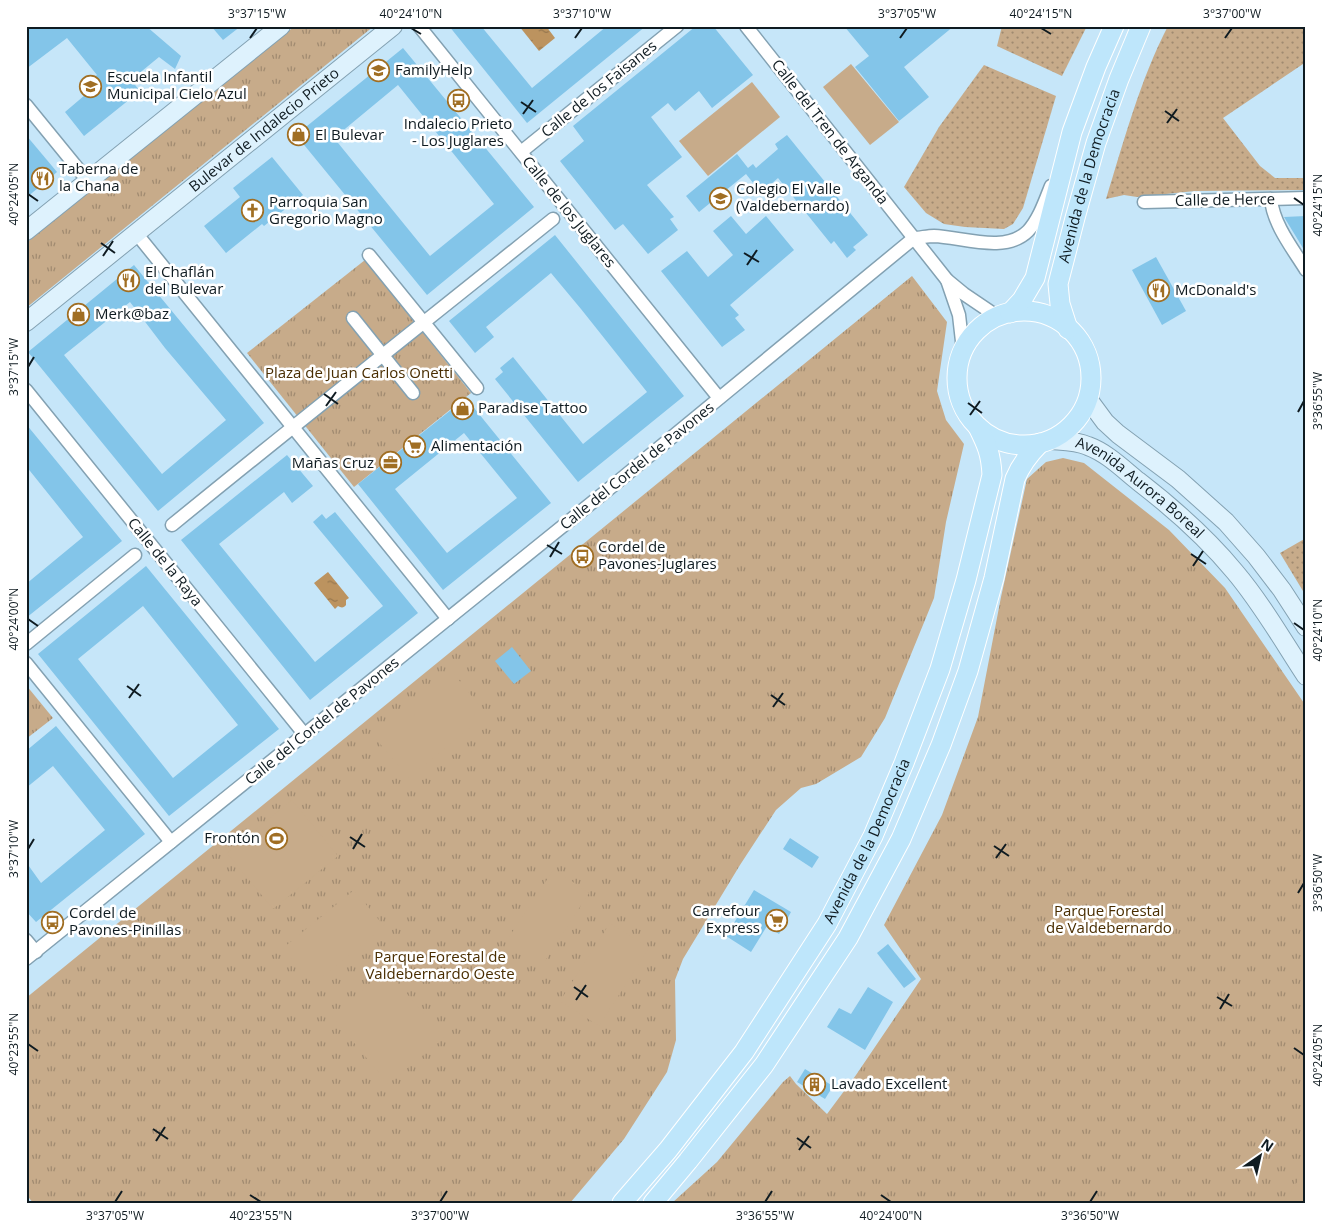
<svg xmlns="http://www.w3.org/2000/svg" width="1332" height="1229" font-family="'Open Sans',sans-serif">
	<defs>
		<pattern id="grass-dots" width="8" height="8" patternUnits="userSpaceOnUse" patternTransform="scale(1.25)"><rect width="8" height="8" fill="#c7ab8a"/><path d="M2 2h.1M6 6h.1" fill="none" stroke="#a08a70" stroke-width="1.8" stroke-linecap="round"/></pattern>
		<pattern id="park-tufts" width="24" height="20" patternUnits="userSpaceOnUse" patternTransform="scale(1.25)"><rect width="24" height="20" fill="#c7ab8a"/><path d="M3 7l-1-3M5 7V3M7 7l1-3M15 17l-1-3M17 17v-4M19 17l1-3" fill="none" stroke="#a08a70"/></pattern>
		<pattern id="water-ripples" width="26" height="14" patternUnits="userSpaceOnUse" patternTransform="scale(1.25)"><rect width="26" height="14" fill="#bc935f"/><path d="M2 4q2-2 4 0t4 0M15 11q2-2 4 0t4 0" fill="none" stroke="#97774e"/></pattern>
	</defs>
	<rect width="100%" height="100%" fill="#c6e6f9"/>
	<g fill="url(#grass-dots)">
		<polygon points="1002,26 1087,26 1062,76 997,46"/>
		<path d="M1168 26H1306V62L1223 118 1260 166 1275 178H1306V190L1195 191 1137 197 1124 195 1106 199C1124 141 1140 80 1168 26Z"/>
		<polygon points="984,65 1056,96 1023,208 1013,224 1004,229 965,227 944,224 926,213 904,187 939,127"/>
		<polygon points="1306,538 1306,596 1280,553"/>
	</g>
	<g fill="url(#park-tufts)">
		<polygon points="295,26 374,26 26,308 26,243"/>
		<polygon points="365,260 471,393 354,487 247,353"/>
		<polygon points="912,276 947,322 937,391 946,420 964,444 946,522 934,598 885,718 861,757 816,784 801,788 776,810 740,865 683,959 675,980 676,1040 667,1072 624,1139 570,1203 33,1203 26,1194 26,998"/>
		<polygon points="1063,458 1084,463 1169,530 1225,588 1306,706 1306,1203 672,1203 717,1162 783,1082 790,1076 796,1084 827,1114 856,1075 921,979 884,925 942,815 978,717 1001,597 1027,479 1046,462"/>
		<polygon points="26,685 53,718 26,739"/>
	</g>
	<g fill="#c7ab8a">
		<polygon points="851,64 899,122 870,145 823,87"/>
		<polygon points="752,82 780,117 708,176 679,141"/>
		<polygon points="454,674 486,714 409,778 376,739"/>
		<polygon points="292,800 338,856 273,909 227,853"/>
		<polygon points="554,869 589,893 545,961 509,937"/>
		<polygon points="354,890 384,926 313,985 283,948"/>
		<polygon points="610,923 649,948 599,1026 560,1001"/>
		<polygon points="387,970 444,1038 388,1084 332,1016"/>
		<polygon points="1306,1169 1306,1203 1283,1203"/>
	</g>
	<g fill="url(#water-ripples)">
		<polygon points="519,26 546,26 555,38 539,51"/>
		<path d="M328 572 349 598 346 600V605C344 608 341 608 338 606L335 609 314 583Z"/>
	</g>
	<g fill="#83c5e9" fill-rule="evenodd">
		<polygon points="31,26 146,26 181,56 175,69 159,57 131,80 140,91 84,136 65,112 85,95 80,88 97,75 67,38 26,69 26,30"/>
		<polygon points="211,26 241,26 223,40"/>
		<polygon points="449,26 481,26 532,88 607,26 646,26 527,123"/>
		<polygon points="696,26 713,26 753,75 712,108 699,91 675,111 668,103 651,117 682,157 647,185 674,217 670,219 678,230 648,254 623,224 615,230 560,161 584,141 573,126"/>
		<polygon points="844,26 954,26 904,67 929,97 899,121 855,67 869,56"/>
		<path d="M403 48 534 207 427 295 296 135ZM398 85 494 204 430 256 334 138Z"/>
		<polygon points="26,135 57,172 26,198"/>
		<polygon points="787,135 868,235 853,247 856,250 847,258 834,241 831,244 778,178 761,193 746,174 699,212 686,196 737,154 748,168 753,164 756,168 778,149 775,144"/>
		<polygon points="272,157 303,195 264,226 262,224 226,253 204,226 240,197 233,188"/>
		<polygon points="731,216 746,234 766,216 794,250 730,305 739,315 735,318 745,330 722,347 661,271 687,251 708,277 733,255 713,231"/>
		<polygon points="1306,216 1306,253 1284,217"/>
		<polygon points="555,235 684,396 578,482 495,379 503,372 500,368 513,357 583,444 647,392 581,309 551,273 486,327 494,337 475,353 449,321"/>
		<polygon points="1156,257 1186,311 1162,325 1132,270"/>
		<path d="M134 265 264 423 158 511 28 352ZM130 302 165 348 226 420 162 474 64 355Z"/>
		<path d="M466 398 551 503 443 590 358 484ZM464 433 517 498 447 553 395 489Z"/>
		<polygon points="26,424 122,541 26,618 26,584 83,537 26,466"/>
		<polygon points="287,455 313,486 292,503 284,492 219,544 315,662 383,606 313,522 322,514 326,519 335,512 418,613 310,700 181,540"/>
		<path d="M146 566 279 729 169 816 38 654ZM143 606 238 725 173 778 78 659Z"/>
		<polygon points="512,647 531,671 514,684 495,661"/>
		<polygon points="56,726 145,834 36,922 26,911 26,862 41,883 105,830 53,766 26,788 26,751"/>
		<polygon points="790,838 819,857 812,868 783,849"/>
		<polygon points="754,890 791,912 779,934 767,926 751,952 726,936"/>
		<polygon points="888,944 916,979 904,988 877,953"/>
		<polygon points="868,987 893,1002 865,1050 827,1027 839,1008 851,1014"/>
		<polygon points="805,1069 833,1086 825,1099 797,1082"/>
	</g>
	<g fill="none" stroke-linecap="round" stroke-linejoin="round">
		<defs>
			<g id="street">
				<polyline points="419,26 719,398"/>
				<polyline points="746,26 947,280 964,294 998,317"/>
				<polyline points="26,105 88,181"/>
				<polyline points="521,152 677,26"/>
				<path d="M1271 199C1273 224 1293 249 1306 270"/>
				<polyline points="1144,202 1306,198"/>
				<polyline points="136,233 448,619"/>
				<path d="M914 238C920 238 927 236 934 236 962 237 1005 254 1028 231 1039 219 1045 201 1051 186"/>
				<polyline points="369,255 477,388"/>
				<polyline points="947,280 959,315 963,350"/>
				<polyline points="353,318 413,393"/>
				<polyline points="26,390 305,735"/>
				<path d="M172 525C298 422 426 321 553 219"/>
				<polyline points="26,644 135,555"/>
				<polyline points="26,663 171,842"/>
				<polyline points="26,940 36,952"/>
				<polyline points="26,959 615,484 914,238"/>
			</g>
			<g id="secondary">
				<polyline points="26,231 281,26"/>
				<path id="s1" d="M26 322 393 26"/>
				<polyline points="1088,399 1105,422 1118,434 1178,479 1226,522 1256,556 1282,590 1306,627"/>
				<path id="s2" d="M1051 440C1063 441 1077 441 1088 446 1107 453 1122 468 1138 481 1173 508 1207 538 1235 572 1262 604 1283 641 1306 676"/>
			</g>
			<g id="primary">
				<circle cx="1024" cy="378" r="67"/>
				<polyline points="1010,313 1022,300 1035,278 1072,132 1096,67 1114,26"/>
				<path id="s3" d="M1068 329 1060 304 1058 284 1075 218 1096 143 1119 79 1141 26"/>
				<path id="s4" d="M622 1203 668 1150 744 1052 827 924 873 836 904 763 940 669 966 580 992 475C991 454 987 445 978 427"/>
				<path d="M653 1203 688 1161 764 1065 848 938 901 839 941 745 968 671 994 578 1015 479C1021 464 1029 454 1040 443"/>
			</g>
		</defs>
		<use href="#street" stroke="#83a1b2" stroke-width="15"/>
		<use href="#secondary" stroke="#83a1b2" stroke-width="20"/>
		<use href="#primary" stroke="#fff" stroke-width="21"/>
		<use href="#street" stroke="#fff" stroke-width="12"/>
		<use href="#secondary" stroke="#def2fd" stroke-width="18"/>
		<use href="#primary" stroke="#bee6fb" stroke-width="19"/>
	</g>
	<path fill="none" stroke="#0f1b21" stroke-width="2" d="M411 28 421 34M1041 28 1051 34M250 38 257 28M575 38 582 28M900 38 907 28M1225 38 1232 28M521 102 536 112M1165 111 1179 121M523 114 533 100M1167 123 1177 109M28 194 38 201M1294 198 1304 205M101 243 115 253M744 253 759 262M103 256 113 241M747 265 757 250M28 367 34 357M324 394 338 404M968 403 982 413M326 406 336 392M1298 412 1304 401M970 415 980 401M547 545 562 554M1191 554 1206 564M550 557 559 542M1193 566 1203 551M28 619 38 626M1294 623 1304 630M127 686 141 696M771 695 785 705M129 698 139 684M773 707 783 693M350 837 365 847M994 846 1009 856M28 849 34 839M353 849 362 834M996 858 1006 844M1298 893 1304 883M574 987 588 997M1217 997 1232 1006M576 1000 586 985M1220 1009 1229 994M28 1044 38 1051M1294 1048 1304 1055M153 1129 168 1139M797 1138 811 1148M156 1141 165 1127M799 1150 809 1136M250 1195 261 1202M881 1195 891 1202M115 1202 122 1191M440 1202 447 1191M765 1202 772 1191M1090 1202 1097 1191"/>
	<defs>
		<symbol id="school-ring" viewBox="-11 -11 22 22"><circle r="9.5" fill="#fff" stroke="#a06e23" stroke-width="1.5"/><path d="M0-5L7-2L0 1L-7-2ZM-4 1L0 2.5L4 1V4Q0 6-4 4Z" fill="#a06e23"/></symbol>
		<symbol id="bus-ring" viewBox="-11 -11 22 22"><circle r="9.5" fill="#fff" stroke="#a06e23" stroke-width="1.5"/><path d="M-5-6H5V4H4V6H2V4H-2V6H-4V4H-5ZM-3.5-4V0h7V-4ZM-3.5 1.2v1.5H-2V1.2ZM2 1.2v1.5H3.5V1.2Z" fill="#a06e23"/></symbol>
		<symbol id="shop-ring" viewBox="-11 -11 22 22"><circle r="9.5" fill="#fff" stroke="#a06e23" stroke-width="1.5"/><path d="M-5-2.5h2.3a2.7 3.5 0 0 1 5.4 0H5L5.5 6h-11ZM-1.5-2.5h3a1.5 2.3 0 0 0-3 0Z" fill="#a06e23"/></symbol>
		<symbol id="restaurant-ring" viewBox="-11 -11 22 22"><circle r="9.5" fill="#fff" stroke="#a06e23" stroke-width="1.5"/><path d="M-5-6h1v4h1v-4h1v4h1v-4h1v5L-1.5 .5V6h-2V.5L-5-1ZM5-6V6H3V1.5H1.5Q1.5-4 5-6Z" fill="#a06e23"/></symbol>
		<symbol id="church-ring" viewBox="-11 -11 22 22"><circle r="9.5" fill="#fff" stroke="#a06e23" stroke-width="1.5"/><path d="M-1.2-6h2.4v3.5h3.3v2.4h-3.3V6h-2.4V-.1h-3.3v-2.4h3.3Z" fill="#a06e23"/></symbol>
		<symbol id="supermarket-ring" viewBox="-11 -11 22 22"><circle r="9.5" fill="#fff" stroke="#a06e23" stroke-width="1.5"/><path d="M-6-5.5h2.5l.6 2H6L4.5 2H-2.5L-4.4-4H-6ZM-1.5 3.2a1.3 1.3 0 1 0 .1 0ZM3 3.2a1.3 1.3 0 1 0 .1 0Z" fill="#a06e23"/></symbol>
		<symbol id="office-ring" viewBox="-11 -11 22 22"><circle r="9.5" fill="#fff" stroke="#a06e23" stroke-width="1.5"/><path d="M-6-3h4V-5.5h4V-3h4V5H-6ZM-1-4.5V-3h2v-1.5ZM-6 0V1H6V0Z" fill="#a06e23"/></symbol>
		<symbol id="stadium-ring" viewBox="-11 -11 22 22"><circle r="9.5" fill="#fff" stroke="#a06e23" stroke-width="1.5"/><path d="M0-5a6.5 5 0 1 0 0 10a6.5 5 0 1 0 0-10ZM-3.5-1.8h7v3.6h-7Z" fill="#a06e23"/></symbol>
		<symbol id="building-ring" viewBox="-11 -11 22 22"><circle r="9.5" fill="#fff" stroke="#a06e23" stroke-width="1.5"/><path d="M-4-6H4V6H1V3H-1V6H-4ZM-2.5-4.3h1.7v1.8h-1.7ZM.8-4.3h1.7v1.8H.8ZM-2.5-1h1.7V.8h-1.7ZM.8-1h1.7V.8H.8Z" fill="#a06e23"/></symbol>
	</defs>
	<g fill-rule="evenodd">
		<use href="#school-ring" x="366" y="58" width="25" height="25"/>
		<use href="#school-ring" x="78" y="74" width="25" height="25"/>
		<use href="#bus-ring" x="446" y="88" width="25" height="25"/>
		<use href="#shop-ring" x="286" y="122" width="25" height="25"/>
		<use href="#restaurant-ring" x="30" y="166" width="25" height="25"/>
		<use href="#school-ring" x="708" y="186" width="25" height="25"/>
		<use href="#church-ring" x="240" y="198" width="25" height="25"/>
		<use href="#restaurant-ring" x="116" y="268" width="25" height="25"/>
		<use href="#restaurant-ring" x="1146" y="278" width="25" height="25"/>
		<use href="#shop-ring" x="66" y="302" width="25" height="25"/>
		<use href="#shop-ring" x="450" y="396" width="25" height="25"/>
		<use href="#supermarket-ring" x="402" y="434" width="25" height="25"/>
		<use href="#office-ring" x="378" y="450" width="25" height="25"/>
		<use href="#bus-ring" x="570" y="544" width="25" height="25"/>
		<use href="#stadium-ring" x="264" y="826" width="25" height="25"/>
		<use href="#supermarket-ring" x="764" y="908" width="25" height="25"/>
		<use href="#bus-ring" x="40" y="910" width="25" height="25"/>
		<use href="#building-ring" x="802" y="1072" width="25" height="25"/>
	</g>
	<g text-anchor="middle" stroke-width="5" stroke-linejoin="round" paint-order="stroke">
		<g font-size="15" fill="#0f1b21" stroke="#fff" text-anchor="start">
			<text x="395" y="75">FamilyHelp</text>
			<text x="107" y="82">Escuela Infantil<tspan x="107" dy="17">Municipal Cielo Azul</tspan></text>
			<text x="458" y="129" text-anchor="middle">Indalecio Prieto<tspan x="458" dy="17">- Los Juglares</tspan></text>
			<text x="315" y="140">El Bulevar</text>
			<text x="59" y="174">Taberna de<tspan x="59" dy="17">la Chana</tspan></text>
			<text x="736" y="194">Colegio El Valle<tspan x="736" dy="17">(Valdebernardo)</tspan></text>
			<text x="269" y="207">Parroquia San<tspan x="269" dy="17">Gregorio Magno</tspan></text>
			<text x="145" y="277">El Chaflán<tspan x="145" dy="17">del Bulevar</tspan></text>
			<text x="1175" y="295">McDonald's</text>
			<text x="95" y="319">Merk@baz</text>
			<text x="478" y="413">Paradise Tattoo</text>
			<text x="431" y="451">Alimentación</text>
			<text x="374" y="468" text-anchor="end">Mañas Cruz</text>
			<text x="598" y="552">Cordel de<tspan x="598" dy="17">Pavones-Juglares</tspan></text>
			<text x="260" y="843" text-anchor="end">Frontón</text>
			<text x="760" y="916" text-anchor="end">Carrefour<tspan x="760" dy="17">Express</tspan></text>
			<text x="69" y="918">Cordel de<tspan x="69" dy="17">Pavones-Pinillas</tspan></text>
			<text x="831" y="1089">Lavado Excellent</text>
		</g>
		<g font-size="15" fill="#0f1b21" stroke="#fff">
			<text transform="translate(599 89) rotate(-39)" y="5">Calle de los Faisanes</text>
			<text dy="5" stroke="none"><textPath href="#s1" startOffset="306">Bulevar de Indalecio Prieto</textPath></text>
			<text transform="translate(830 132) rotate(52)" y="5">Calle del Tren de Arganda</text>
			<text dy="5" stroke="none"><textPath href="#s3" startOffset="159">Avenida de la Democracia</textPath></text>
			<text transform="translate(1225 200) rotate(-1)" y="5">Calle de Herce</text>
			<text transform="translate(569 212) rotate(51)" y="5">Calle de los Juglares</text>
			<text transform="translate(637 466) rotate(-39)" y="5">Calle del Cordel de Pavones</text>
			<text dy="5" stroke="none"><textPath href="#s2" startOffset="104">Avenida Aurora Boreal</textPath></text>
			<text transform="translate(165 562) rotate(51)" y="5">Calle de la Raya</text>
			<text transform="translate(322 721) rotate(-39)" y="5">Calle del Cordel de Pavones</text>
			<text dy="5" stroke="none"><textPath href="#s4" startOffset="439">Avenida de la Democracia</textPath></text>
		</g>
		<g font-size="15" fill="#492d01" stroke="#fff">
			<text x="359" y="378">Plaza de Juan Carlos Onetti</text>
			<text x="1109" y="916">Parque Forestal<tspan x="1109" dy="17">de Valdebernardo</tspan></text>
			<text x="440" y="962">Parque Forestal de<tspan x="440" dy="17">Valdebernardo Oeste</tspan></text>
		</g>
	</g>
	<rect width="1332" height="1229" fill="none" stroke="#ffffff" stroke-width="55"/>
	<g transform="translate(1260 1156) rotate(34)" stroke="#ffffff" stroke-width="4" paint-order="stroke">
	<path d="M0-4L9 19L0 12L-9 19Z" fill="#0f1b21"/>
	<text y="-8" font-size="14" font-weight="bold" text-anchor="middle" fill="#0f1b21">N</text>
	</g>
	<rect x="28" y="28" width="1276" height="1174" fill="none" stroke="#0f1b21" stroke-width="2"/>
	<g font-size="12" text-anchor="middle" fill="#0f1b21">
		<text x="257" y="18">3°37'15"W</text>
		<text x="411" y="18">40°24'10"N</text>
		<text x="582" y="18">3°37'10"W</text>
		<text x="907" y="18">3°37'05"W</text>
		<text x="1041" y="18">40°24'15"N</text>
		<text x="1232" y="18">3°37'00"W</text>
		<text transform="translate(14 194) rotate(-90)" y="4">40°24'05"N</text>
		<text transform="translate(1318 205) rotate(-90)" y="4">40°24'15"N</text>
		<text transform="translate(14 367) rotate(-90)" y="4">3°37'15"W</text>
		<text transform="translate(1318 401) rotate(-90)" y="4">3°36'55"W</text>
		<text transform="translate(14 619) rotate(-90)" y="4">40°24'00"N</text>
		<text transform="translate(1318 630) rotate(-90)" y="4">40°24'10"N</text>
		<text transform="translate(14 849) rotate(-90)" y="4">3°37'10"W</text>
		<text transform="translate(1318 883) rotate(-90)" y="4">3°36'50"W</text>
		<text transform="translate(14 1044) rotate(-90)" y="4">40°23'55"N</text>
		<text transform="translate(1318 1055) rotate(-90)" y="4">40°24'05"N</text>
		<text x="115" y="1220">3°37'05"W</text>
		<text x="261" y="1220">40°23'55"N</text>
		<text x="440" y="1220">3°37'00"W</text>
		<text x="765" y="1220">3°36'55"W</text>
		<text x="891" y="1220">40°24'00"N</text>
		<text x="1090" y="1220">3°36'50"W</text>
	</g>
</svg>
